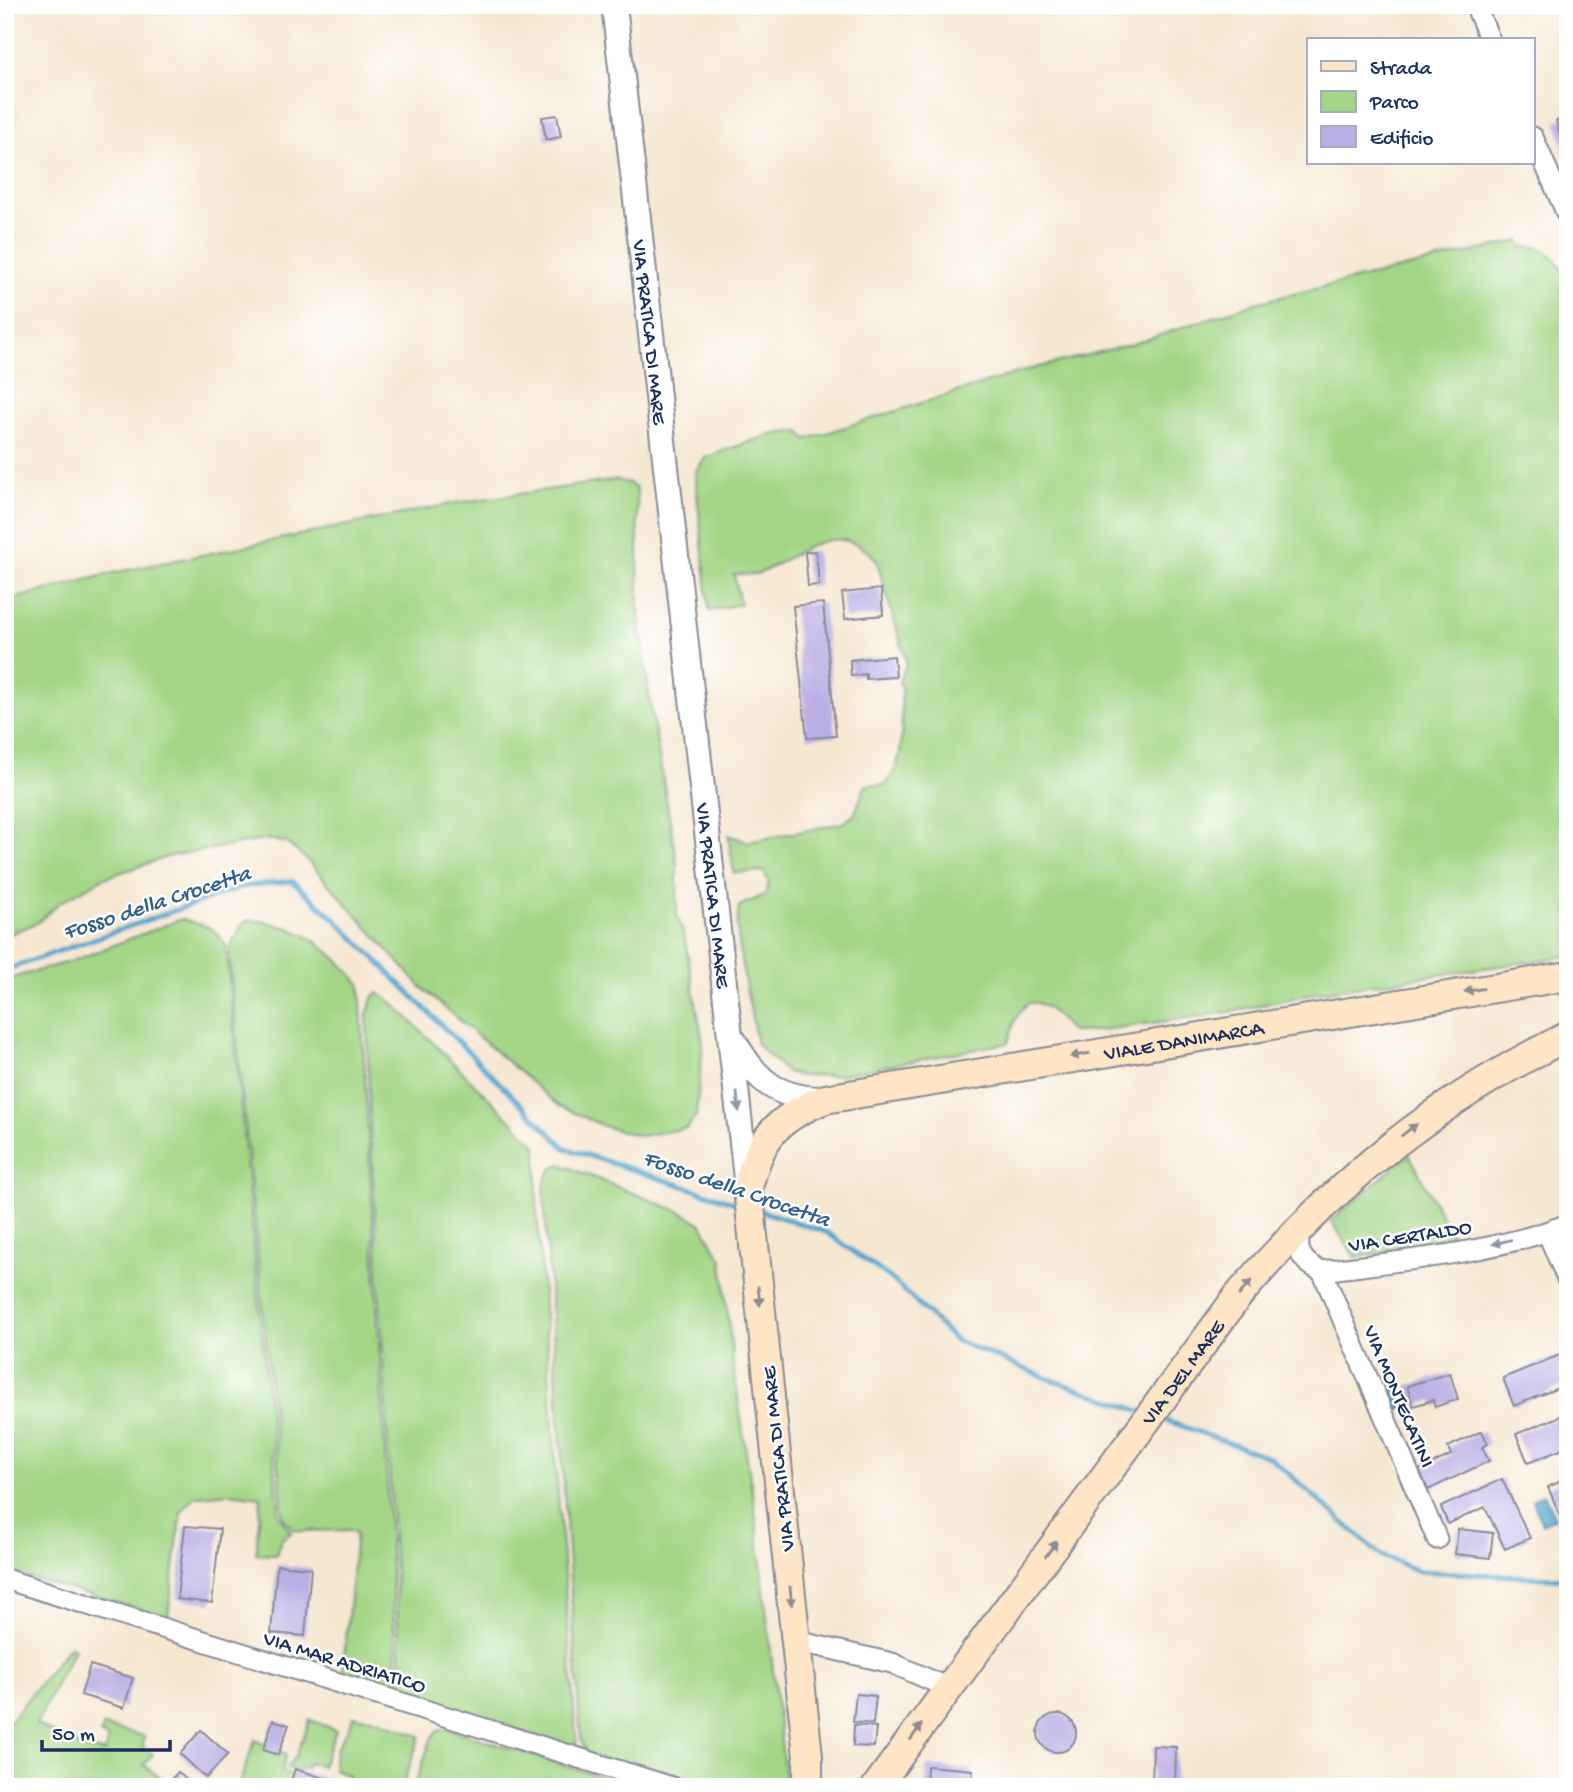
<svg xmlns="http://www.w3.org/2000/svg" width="1573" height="1792" font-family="'Gochi Hand',sans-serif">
	<rect width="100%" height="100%" fill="#fff"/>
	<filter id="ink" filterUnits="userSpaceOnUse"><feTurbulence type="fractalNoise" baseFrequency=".0143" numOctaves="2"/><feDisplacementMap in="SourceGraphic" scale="14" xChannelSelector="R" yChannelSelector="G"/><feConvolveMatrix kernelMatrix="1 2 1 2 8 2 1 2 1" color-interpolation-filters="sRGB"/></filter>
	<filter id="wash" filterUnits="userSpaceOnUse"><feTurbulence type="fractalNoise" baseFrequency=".00686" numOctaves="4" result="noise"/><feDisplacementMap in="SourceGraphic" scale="28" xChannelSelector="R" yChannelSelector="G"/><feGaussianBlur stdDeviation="1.57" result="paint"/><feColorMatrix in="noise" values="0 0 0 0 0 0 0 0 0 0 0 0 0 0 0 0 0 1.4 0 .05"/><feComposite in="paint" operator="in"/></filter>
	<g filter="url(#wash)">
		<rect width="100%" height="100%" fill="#f6e7d1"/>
		<g fill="#a3d585" stroke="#5f8272" stroke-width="2">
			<path d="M1519 241 1523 247C1549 244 1557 259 1568 281V956L1320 992 1229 1012 1095 1031 1071 1032C1039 992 1021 990 1008 1043L839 1075 801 1076 786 1072 757 1044 741 960 737 926 739 906 765 895 769 882 763 871 734 873 728 835 748 842 843 823 854 815 866 785H885C909 758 899 722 902 690L899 681 907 663 876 559C835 517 803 553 762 572 754 576 742 574 734 574L740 604 709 611 695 472 706 457 769 435 798 431 807 439 1027 370 1136 343 1255 303Z"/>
			<polygon points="616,480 629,483 637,489 639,611 650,703 677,863 677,916 685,939 703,1043 696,1116 687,1128 641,1136 606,1127 559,1106 421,987 308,861 287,843 269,839 170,856 104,878 59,903 37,923 5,936 5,601 113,573 456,503"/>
			<path d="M181 919C202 925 218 926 226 948L279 1515 291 1533 281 1540 276 1555 256 1554 261 1497 227 1493 194 1497 181 1512 168 1617 5 1571V980L75 960Z"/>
			<path d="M251 920C301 925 328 946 360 984L398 1696 342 1680 356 1533 350 1530 301 1531 293 1529 283 1517 230 967V947L244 922Z"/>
			<polygon points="378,993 392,1002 537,1146 537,1211 577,1749 402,1696 370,1125 367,1014 374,996"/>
			<polygon points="1409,1154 1455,1242 1355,1257 1331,1221"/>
			<path d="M560 1164 688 1215 702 1225 722 1260 734 1372 755 1511 785 1777 783 1787H693L587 1754 581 1740 544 1199C544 1183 545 1172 560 1164Z"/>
			<polygon points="70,1646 74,1649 36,1724 81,1746 105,1753 108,1738 101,1735 103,1726 144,1736 143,1748 153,1754 144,1765 172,1787 5,1787 5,1727"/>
			<path d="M353 1716 372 1718 420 1736 402 1787H345L348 1775 334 1769C332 1743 349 1734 353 1716Z"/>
			<polygon points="310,1720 336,1730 322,1766 310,1763 306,1768 302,1767 295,1772 287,1767 296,1756"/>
			<polygon points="449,1729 633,1787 414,1787 432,1737 439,1730"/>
			<polygon points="255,1740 286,1755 282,1770 294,1777 291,1787 238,1787"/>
		</g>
		<g fill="#53a5ce" stroke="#376a96" stroke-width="2">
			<polygon points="1398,1388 1405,1407 1394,1411 1387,1392"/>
			<polygon points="1544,1494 1555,1518 1542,1524 1532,1500"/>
		</g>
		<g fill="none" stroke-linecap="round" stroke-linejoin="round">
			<g stroke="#53a5ce" stroke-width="5">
				<polyline points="5,970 245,886 292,881 333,917 565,1148 742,1205"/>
				<polyline points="758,1210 826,1232 893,1280 955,1340 1047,1378 1143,1412"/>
				<polyline points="1159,1418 1271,1458 1380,1555 1418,1571 1568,1579"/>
			</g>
		</g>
		<g id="blocks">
			<g fill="#baafe5">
				<polygon points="454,5 483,5 483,11 454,9"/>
				<polygon points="557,115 561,137 546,140 542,117"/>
				<polygon points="1568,117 1568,151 1565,152 1556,121"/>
				<polygon points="816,551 819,585 808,586 805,552"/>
				<polygon points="881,589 883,615 845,619 842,593"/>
				<polygon points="823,603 836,736 807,738 793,606"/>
				<polygon points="894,656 896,677 866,679 866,674 851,676 850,660"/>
				<polygon points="1562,1354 1568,1369 1568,1384 1514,1406 1503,1378"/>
				<polygon points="1450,1373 1458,1399 1435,1407 1433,1400 1413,1406 1407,1386"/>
				<polygon points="1568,1413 1568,1447 1528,1463 1516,1434"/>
				<polygon points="1482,1431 1488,1444 1482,1447 1489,1461 1428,1490 1419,1470 1451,1455 1448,1447"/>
				<polygon points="1568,1478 1568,1518 1562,1521 1548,1487"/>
				<polygon points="1502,1479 1530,1538 1505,1549 1485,1507 1448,1524 1441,1507"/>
				<polygon points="185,1526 220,1529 212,1603 177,1599"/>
				<polygon points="1458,1529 1493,1533 1490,1558 1455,1554"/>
				<polygon points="277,1565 311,1568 305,1636 271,1633"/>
				<polygon points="90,1665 133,1678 124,1708 81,1695"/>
				<polygon points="856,1694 876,1696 873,1724 853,1722"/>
				<circle cx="1057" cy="1733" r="19"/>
				<polygon points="273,1720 289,1725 278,1755 263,1750"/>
				<polygon points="854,1725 876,1727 874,1747 853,1746"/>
				<polygon points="201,1730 228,1754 206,1778 180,1754"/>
				<polygon points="1153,1746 1176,1747 1175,1787 1152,1787"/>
				<polygon points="927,1766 973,1770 971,1787 926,1787"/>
				<polygon points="295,1769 340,1783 338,1787 289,1787"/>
				<polygon points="178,1772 194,1787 173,1787 168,1783"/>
			</g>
		</g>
	</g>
	<g filter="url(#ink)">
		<use href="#blocks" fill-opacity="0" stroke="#888b98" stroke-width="2"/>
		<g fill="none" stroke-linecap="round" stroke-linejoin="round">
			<defs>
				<g id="minor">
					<polyline points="1475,5 1490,40"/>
					<polyline points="1533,137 1568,217"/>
					<path d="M1303 1227C1293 1248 1301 1263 1322 1271 1404 1260 1490 1254 1568 1224"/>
					<polyline points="1547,1232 1568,1281"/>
					<polyline points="1322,1271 1437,1539"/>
					<polyline points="5,1579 672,1787"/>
					<polyline points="796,1641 892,1663 948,1688"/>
				</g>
				<g id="tertiary">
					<path id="s1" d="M614 5 747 1187"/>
					<path d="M734 1041C756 1081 778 1099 825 1099"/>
				</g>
				<g id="secondary">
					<path id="s2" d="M808 1787V1756L748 1188C760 1137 777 1118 825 1099L1568 976"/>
					<path id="s3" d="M876 1787 1238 1296C1336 1182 1432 1103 1568 1036"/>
				</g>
			</defs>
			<use href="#minor" stroke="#888b98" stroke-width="23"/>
			<use href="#tertiary" stroke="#888b98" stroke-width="28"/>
			<use href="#secondary" stroke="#888b98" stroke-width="32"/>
			<use href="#minor" stroke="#fff" stroke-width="19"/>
			<use href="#tertiary" stroke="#fff" stroke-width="24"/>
			<use href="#secondary" stroke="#fee5c5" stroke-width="28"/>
		</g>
		<defs><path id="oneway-solid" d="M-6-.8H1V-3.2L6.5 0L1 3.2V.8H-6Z" transform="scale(1.75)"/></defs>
		<g fill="#8c8a92">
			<use href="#oneway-solid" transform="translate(1474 990) rotate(171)"/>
			<use href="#oneway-solid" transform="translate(1080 1055) rotate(170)"/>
			<use href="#oneway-solid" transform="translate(1409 1130) rotate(-37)"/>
			<use href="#oneway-solid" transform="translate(1245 1288) rotate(-50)"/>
			<use href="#oneway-solid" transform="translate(759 1296) rotate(84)"/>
			<use href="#oneway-solid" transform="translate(1051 1549) rotate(-54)"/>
			<use href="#oneway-solid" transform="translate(791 1596) rotate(84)"/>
			<use href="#oneway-solid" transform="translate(916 1732) rotate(-54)"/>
		</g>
		<g fill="#8d97ae">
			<use href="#oneway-solid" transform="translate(738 1102) rotate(84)"/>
			<use href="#oneway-solid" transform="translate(1502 1242) rotate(166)"/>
		</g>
	</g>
	<g text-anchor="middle" stroke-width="5" stroke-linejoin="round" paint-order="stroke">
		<g font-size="21" fill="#1b2f5e" stroke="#fff">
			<text dy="7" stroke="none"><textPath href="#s1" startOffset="329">VIA PRATICA DI MARE</textPath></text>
			<text dy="7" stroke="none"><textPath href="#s1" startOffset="896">VIA PRATICA DI MARE</textPath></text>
			<text dy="7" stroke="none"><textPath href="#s2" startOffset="1090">VIALE DANIMARCA</textPath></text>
			<text transform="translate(1410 1235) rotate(-9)" y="7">VIA CERTALDO</text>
			<text dy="7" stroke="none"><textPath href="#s3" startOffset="516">VIA DEL MARE</textPath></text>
			<text transform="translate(1400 1396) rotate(67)" y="7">VIA MONTECATINI</text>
			<text transform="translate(777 1459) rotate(-96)" y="7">VIA PRATICA DI MARE</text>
			<text transform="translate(345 1661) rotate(17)" y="7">VIA MAR ADRIATICO</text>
		</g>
		<g font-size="23" font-style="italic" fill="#315e8b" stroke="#fff">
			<text transform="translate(156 901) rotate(-18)" y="8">Fosso della Crocetta</text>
			<text transform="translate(737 1187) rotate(19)" y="8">Fosso della Crocetta</text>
		</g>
	</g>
	<rect width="1573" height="1792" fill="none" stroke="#fff" stroke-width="28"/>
	<rect x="1307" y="38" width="228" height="126" fill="#ffffff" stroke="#a4acbf" stroke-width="2"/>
	<rect x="1321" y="61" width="35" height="10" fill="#fee5c5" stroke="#a4acbf" stroke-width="2"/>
	<text x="1370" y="74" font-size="21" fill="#1b2f5e">Strada</text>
	<rect x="1321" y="91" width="35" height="21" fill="#a3d585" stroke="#a4acbf" stroke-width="2"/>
	<text x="1370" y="108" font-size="21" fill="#1b2f5e">Parco</text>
	<rect x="1321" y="126" width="35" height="21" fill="#baafe5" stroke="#a4acbf" stroke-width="2"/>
	<text x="1370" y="144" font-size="21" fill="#1b2f5e">Edificio</text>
	<path d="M42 1740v10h128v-10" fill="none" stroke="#1b2f5e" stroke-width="3.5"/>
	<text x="52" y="1740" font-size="21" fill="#1b2f5e" stroke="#ffffff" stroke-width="5" paint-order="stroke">50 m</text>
</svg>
